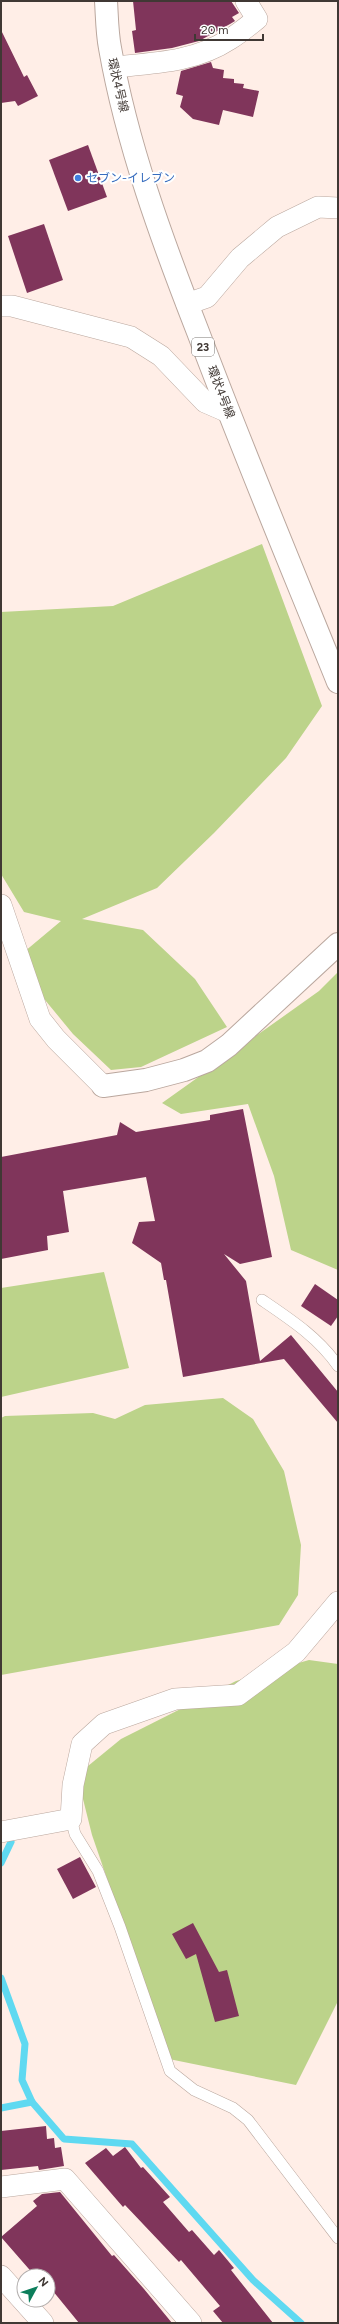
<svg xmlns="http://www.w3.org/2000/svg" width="339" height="2324" font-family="Figtree,'Noto Sans JP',sans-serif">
	<rect width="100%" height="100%" fill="#ffeee7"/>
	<g fill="#bcd38a">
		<polygon points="262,544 322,706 286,758 214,833 157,888 82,919 143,930 195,979 227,1027 141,1067 111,1070 73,1034 36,989 24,952 61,921 24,912 1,874 1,612 113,606"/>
		<polygon points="338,972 338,1270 291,1250 274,1176 248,1104 181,1114 162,1103 319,991"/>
		<polygon points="104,1272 129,1368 1,1397 1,1288"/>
		<polygon points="223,1398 253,1419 284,1471 301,1545 298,1595 279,1625 1,1675 1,1418 5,1416 93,1413 115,1419 145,1405"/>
		<polygon points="309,1660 338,1664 338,2001 296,2085 169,2059 92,1835 77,1775 121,1739 236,1681"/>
	</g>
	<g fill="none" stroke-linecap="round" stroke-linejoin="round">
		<g stroke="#5fd9f1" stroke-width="7">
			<polyline points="1,1863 11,1842"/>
			<polyline points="1,1978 25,2044 22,2080 32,2102 64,2139 132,2144 253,2280 301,2323"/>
			<polyline points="1,2108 32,2102"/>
		</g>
	</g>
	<g fill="#80355b">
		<polygon points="133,1 231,1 239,13 232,17 235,21 230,24 199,41 172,48 135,53 132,31 136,30"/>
		<polygon points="1,30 24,77 27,75 38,96 18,106 15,101 1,103"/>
		<polygon points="211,62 213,68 224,70 223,78 234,79 234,83 244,84 243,88 259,91 253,117 223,110 219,125 193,119 180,107 183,96 176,94 181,71"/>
		<polygon points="88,145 107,197 68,211 49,160"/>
		<polygon points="44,224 63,280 27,293 8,236"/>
		<polygon points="243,1109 272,1257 240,1264 224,1254 246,1281 260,1361 291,1335 338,1392 338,1423 284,1359 183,1377 166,1280 164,1280 161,1263 132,1243 139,1222 155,1221 146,1177 63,1191 69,1232 47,1236 48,1250 1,1259 1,1157 117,1135 120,1122 136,1132 210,1120 210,1115"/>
		<polygon points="315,1284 338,1300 338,1316 331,1326 301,1306"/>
		<polygon points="80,1857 96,1887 73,1899 57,1869"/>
		<polygon points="193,1923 219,1972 227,1970 239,2016 215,2022 196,1954 186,1959 172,1934"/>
		<polygon points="46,2126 47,2139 54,2138 55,2148 61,2147 64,2166 39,2170 38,2166 1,2170 1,2131"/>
		<polygon points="125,2147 141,2168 143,2167 170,2197 163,2202 189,2232 192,2230 214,2255 219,2250 234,2268 231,2270 273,2323 223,2323 213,2311 220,2306 181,2260 179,2262 125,2205 123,2207 85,2163 106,2148 113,2156"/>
		<polygon points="60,2192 112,2256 114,2255 144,2289 172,2323 79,2323 48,2285 48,2276 35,2276 1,2237 37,2206 33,2201 42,2194"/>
	</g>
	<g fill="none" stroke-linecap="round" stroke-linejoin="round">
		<defs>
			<g id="service">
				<path d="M262 1300C290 1319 319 1338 338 1366"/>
				<polyline points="71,1819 75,1834 98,1871 120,1927 170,2071 194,2090 233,2108 248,2120 338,2238"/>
			</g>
			<g id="minor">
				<path d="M114 67C155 63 195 62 230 39 240 33 248 26 257 19L246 1"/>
				<polyline points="187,304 207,297 240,258 277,227 318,207 338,208"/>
				<polyline points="1,306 12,306 131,337 161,356 205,402 228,412"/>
				<polyline points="1,905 40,1019 56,1039 103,1086"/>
				<polyline points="1,1832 71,1819 73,1785 82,1744 104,1724 175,1699 238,1695 296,1652 338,1602"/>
				<polyline points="1,2187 65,2179 191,2323"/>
				<polyline points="1,2276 43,2323"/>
			</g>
			<polyline id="tertiary" points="103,1086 146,1080 184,1070 207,1061 229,1045 338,944"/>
			<path id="primary" d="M106 1C107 16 107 33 110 48 127 145 162 240 198 332 242 449 291 566 338 682"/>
		</defs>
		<use href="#service" stroke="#baa79e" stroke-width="12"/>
		<use href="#minor" stroke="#baa79e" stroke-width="22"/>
		<use href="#tertiary" stroke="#baa79e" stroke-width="24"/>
		<use href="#primary" stroke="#baa79e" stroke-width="24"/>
		<use href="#service" stroke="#fff" stroke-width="11"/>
		<use href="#minor" stroke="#fff" stroke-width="21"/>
		<use href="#tertiary" stroke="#fff" stroke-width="22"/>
		<use href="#primary" stroke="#fff" stroke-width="22"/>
	</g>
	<circle fill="#3f7fe0" stroke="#fff" stroke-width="1.5" cx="78" cy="178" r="4"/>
	<g text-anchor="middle" stroke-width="4" stroke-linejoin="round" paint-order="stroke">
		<rect fill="#fff" stroke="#797471" stroke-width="1" x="192" y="338" width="22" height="18" rx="3"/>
		<g font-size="11" font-weight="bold" fill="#403834">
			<text x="203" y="351">23</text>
		</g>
		<g font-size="12" fill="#403834" stroke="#fff">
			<text transform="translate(118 85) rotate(77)" y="4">環状4号線</text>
			<text transform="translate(221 392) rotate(69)" y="4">環状4号線</text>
		</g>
		<g font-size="12" fill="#366cbe" stroke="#fff" text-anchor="start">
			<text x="86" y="182">セブン-イレブン</text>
		</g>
	</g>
	<rect width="339" height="2324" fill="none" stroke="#403834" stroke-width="4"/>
	<g transform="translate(36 2288) rotate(50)"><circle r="19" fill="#ffffff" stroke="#b3afae"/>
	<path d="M0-3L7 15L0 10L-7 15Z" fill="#0c7e5b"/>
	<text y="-6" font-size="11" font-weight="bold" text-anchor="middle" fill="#403834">N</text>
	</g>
	<path d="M195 34v6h68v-6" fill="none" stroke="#403834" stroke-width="2"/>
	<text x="201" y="34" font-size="12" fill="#403834" stroke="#ffffff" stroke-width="3" paint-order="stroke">20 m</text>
</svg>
